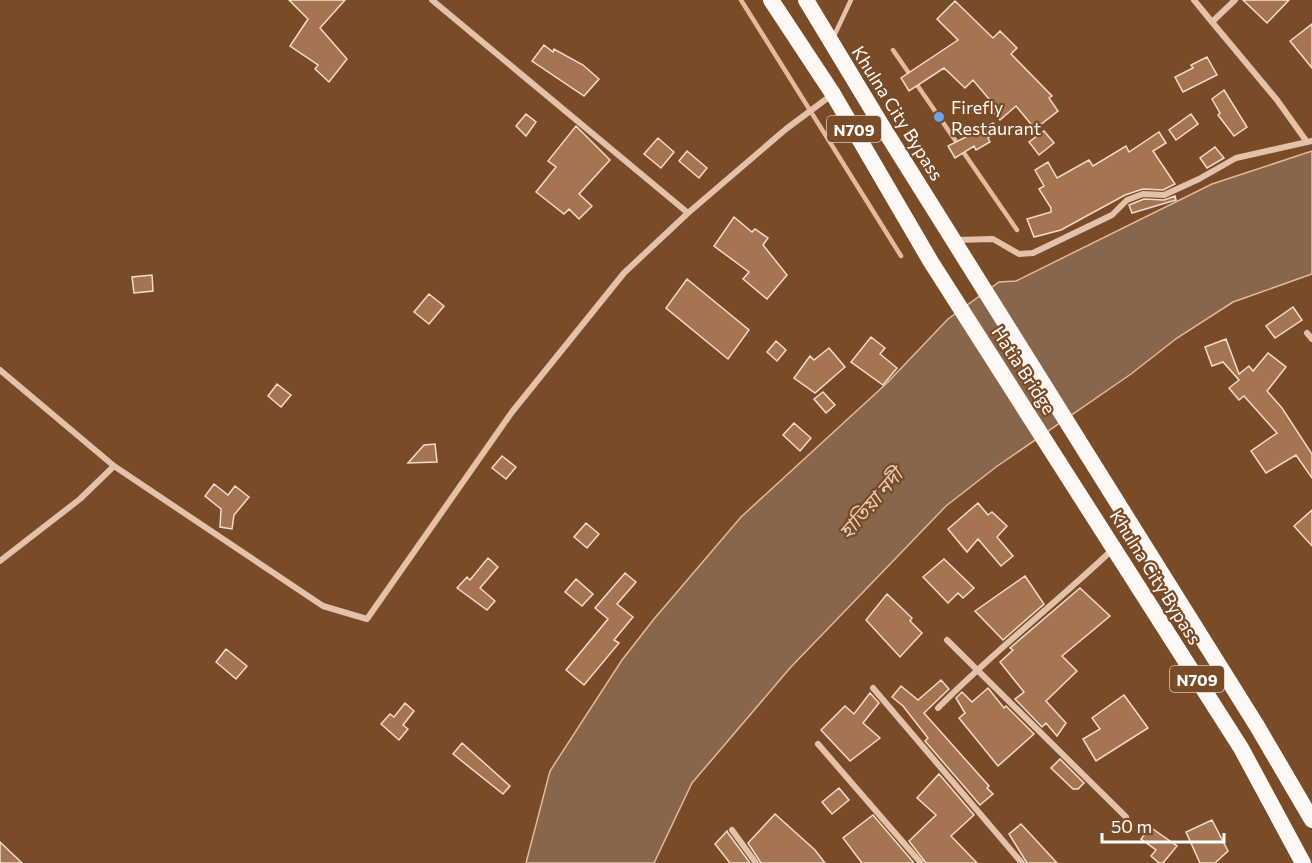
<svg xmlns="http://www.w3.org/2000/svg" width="1312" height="863" viewBox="0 0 1312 863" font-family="Commissioner,'Noto Sans Bengali',sans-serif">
<rect width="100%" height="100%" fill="#794b26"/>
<!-- water -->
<path fill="#88664b" stroke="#e4ba9d" stroke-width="1.5" d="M 1312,151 L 1312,274 L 1233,302 L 1177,338 L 1131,374 L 996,467 L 946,506 L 790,668 L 692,783 L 654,863 L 526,863 L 550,771 L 622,660 L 654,619 L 741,517 L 887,383 L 948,319 L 999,282 L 1016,281 L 1212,184 Z"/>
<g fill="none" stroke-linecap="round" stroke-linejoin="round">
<!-- stream -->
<path stroke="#e4ba9d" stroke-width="4.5" d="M 741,0 L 901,256
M 893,50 L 1017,230"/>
</g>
<!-- building -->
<path fill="#a57552" stroke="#f3dccb" stroke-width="1.5" d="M 289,0 L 345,0 L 320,28 L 347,59 L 329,82 L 315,69 L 318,65 L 290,46 L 308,19 Z
M 1243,0 L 1289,0 L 1267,23 Z
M 955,1 L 993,38 L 1000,31 L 1017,48 L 1011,54 L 1052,96 L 1049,98 L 1058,111 L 1035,129 L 1016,106 L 1000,120 L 990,108 L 994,105 L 973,80 L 965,88 L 944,68 L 909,91 L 901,78 L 958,40 L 937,19 Z
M 1312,24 L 1312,68 L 1290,41 Z
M 544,45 L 553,52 L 554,49 L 583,65 L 599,79 L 584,96 L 532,61 Z
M 1207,57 L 1217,75 L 1183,92 L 1175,77 L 1193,68 L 1191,65 Z
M 1224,90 L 1247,127 L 1234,136 L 1218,115 L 1220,113 L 1212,99 Z
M 526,114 L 536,122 L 526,136 L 516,126 Z
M 1191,114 L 1198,124 L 1176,140 L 1169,130 Z
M 993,123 L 998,131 L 988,138 L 990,142 L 976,150 L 974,146 L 955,158 L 948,146 Z
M 576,126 L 610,160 L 579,194 L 592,206 L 579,219 L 569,209 L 564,214 L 536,192 L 556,167 L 548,161 Z
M 1044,131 L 1054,143 L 1039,155 L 1029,142 Z
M 1159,132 L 1166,143 L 1153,151 L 1175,184 L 1163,190 L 1143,189 L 1125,195 L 1061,230 L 1034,237 L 1027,219 L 1051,212 L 1051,208 L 1039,189 L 1044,186 L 1035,170 L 1048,162 L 1057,178 L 1089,160 L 1093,166 L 1126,146 L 1129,152 Z
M 658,138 L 674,152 L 661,168 L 644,154 Z
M 1215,147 L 1224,158 L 1207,168 L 1200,158 Z
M 687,151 L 707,168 L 699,178 L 679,161 Z
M 1175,196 L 1176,200 L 1132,213 L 1129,205 L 1144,199 L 1164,200 Z
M 734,217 L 752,232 L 755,229 L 768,238 L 763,245 L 787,275 L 767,299 L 743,279 L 749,272 L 714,246 Z
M 152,275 L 153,291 L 134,293 L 132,277 Z
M 687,279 L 749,330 L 728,359 L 666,308 Z
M 429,294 L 444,306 L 429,324 L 414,312 Z
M 1293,307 L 1302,320 L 1275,338 L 1266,326 Z
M 871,337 L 885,348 L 880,354 L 897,368 L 883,385 L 851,362 Z
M 1226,339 L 1239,374 L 1249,366 L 1253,371 L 1268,353 L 1286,367 L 1267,391 L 1282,408 L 1312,454 L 1312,478 L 1296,455 L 1266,473 L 1251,451 L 1277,433 L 1244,396 L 1239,400 L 1229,388 L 1239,380 L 1223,362 L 1212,366 L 1205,347 Z
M 776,341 L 786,350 L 777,361 L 767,352 Z
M 829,348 L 845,367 L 815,393 L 794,378 L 810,356 L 814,360 Z
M 277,384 L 291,395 L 281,407 L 268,396 Z
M 823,392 L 835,405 L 826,413 L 814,399 Z
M 794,423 L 811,438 L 800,451 L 783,435 Z
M 435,444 L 437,462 L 408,463 L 424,445 Z
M 502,456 L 516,467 L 506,479 L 492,468 Z
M 214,484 L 228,495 L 235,486 L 249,497 L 234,515 L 232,529 L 220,527 L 221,509 L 205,496 Z
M 978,503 L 988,515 L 992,512 L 1007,526 L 997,537 L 1013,556 L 1001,566 L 978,539 L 967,552 L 948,529 Z
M 1312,510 L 1312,546 L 1294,526 Z
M 586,523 L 599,534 L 587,548 L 574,537 Z
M 488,558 L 498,567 L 480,588 L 495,601 L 487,610 L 457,588 L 467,577 L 470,580 Z
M 944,559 L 974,588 L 963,598 L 958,593 L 948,603 L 923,577 Z
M 625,573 L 636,582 L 617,604 L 633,617 L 614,640 L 619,643 L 584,685 L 566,670 L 608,619 L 595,608 Z
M 1025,576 L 1044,604 L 1003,640 L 975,611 Z
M 576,579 L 593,594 L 582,606 L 565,592 Z
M 1080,588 L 1110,616 L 1062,656 L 1077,671 L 1046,701 L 1066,723 L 1057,736 L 1046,723 L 1042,727 L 1015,699 L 1024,692 L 1000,662 L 1013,650 L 1010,648 Z
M 887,594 L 912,618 L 910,621 L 922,633 L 900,657 L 866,620 Z
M 226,649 L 247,666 L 236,679 L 216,662 Z
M 941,680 L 949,689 L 924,713 L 989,786 L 987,788 L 993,794 L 980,805 L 925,741 L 928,738 L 903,706 L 892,697 L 901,686 L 918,700 Z
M 988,688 L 1004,708 L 1006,706 L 1034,734 L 998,766 L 959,718 L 965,713 L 956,698 L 962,692 L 972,702 Z
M 870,693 L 879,703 L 863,723 L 880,738 L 850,761 L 821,730 L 845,706 L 854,714 Z
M 1124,695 L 1148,728 L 1096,761 L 1083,739 L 1100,729 L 1092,718 Z
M 405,703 L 414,711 L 403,725 L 408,729 L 399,740 L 381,724 L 390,714 L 394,717 Z
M 462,743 L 510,786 L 503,794 L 453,754 Z
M 1060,759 L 1084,783 L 1078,789 L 1073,789 L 1051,768 Z
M 939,774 L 974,815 L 951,836 L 977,863 L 926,863 L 909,841 L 936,815 L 917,798 Z
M 839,788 L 849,800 L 832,814 L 822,802 Z
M 775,814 L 815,850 L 825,863 L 761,863 L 748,843 Z
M 873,815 L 914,863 L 862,863 L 843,838 Z
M 1212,820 L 1228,851 L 1215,863 L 1200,863 L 1186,832 Z
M 1021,824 L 1057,863 L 1027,863 L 1009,834 Z
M 1150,827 L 1177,846 L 1163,863 L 1159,863 L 1151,856 L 1156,850 L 1141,839 Z
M 727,831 L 728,833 L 750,863 L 730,863 L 715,844 Z
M 0,842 L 22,863 L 0,863 Z"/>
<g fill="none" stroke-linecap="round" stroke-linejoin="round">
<!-- service -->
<path stroke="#e3c2a9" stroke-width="4.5" d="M 834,36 L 851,0"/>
<!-- minor -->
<path stroke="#e3c2a9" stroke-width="6" d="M 432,0 L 688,213
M 1194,0 L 1212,22 L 1235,0
M 1212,22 L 1277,100 L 1307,142
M 955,240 L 993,239 L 1019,254 L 1033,253 L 1112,215 L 1127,200 L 1143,194 L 1164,195 L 1199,179 L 1236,158 L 1312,141
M 1307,333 L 1312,339
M 0,370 L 114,466 L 323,606 L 367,619 L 512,412 L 624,273 L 688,213 L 786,129 L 833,94
M 0,561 L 80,499 L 114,466
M 947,640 L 1126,817
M 873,688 L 1022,863
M 938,708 C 993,652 1055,604 1112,550
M 818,744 L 921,863
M 732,830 L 756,863"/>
<!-- trunk -->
<path stroke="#fef8f4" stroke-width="16" d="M 771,0 L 833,94 L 931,262 L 1241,748 L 1303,863
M 806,0 L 882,126 L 1257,726 L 1312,820"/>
</g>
<!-- markers -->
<circle fill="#6ea2ec" stroke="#794b26" stroke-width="2" cx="939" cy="117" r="6"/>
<g text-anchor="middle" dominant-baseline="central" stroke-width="4.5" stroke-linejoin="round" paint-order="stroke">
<!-- shield labels -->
<g fill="#794b26" stroke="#d7c9be" stroke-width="1.5">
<rect x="827" y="116" width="54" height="26" rx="4.5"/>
<rect x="1170" y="666" width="54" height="26" rx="4.5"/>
</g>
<g font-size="16" font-weight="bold" fill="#fff">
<text x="854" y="129">N709</text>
<text x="1197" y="679">N709</text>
</g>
<!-- poi labels -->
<g font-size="18" fill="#fff" stroke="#794b26" text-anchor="start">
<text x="951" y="107">Firefly<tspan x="951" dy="21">Restaurant</tspan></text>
</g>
<!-- street labels -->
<g font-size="18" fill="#fff" stroke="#794b26">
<text transform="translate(898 113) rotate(58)">Khulna City Bypass</text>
<text transform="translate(1024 370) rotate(57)">Hatia Bridge</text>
<text transform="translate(1156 577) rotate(58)">Khulna City Bypass</text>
</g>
<!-- water labels -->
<g font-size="20" font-style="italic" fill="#ebcbb4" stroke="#794b26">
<text transform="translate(870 503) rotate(-49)">হাতিয়া নদী</text>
</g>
</g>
<!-- scale -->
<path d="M1102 833v9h122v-9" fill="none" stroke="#ffffff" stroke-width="3"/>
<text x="1111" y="833" font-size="18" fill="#ffffff" stroke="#794b26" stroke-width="4.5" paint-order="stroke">50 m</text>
</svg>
